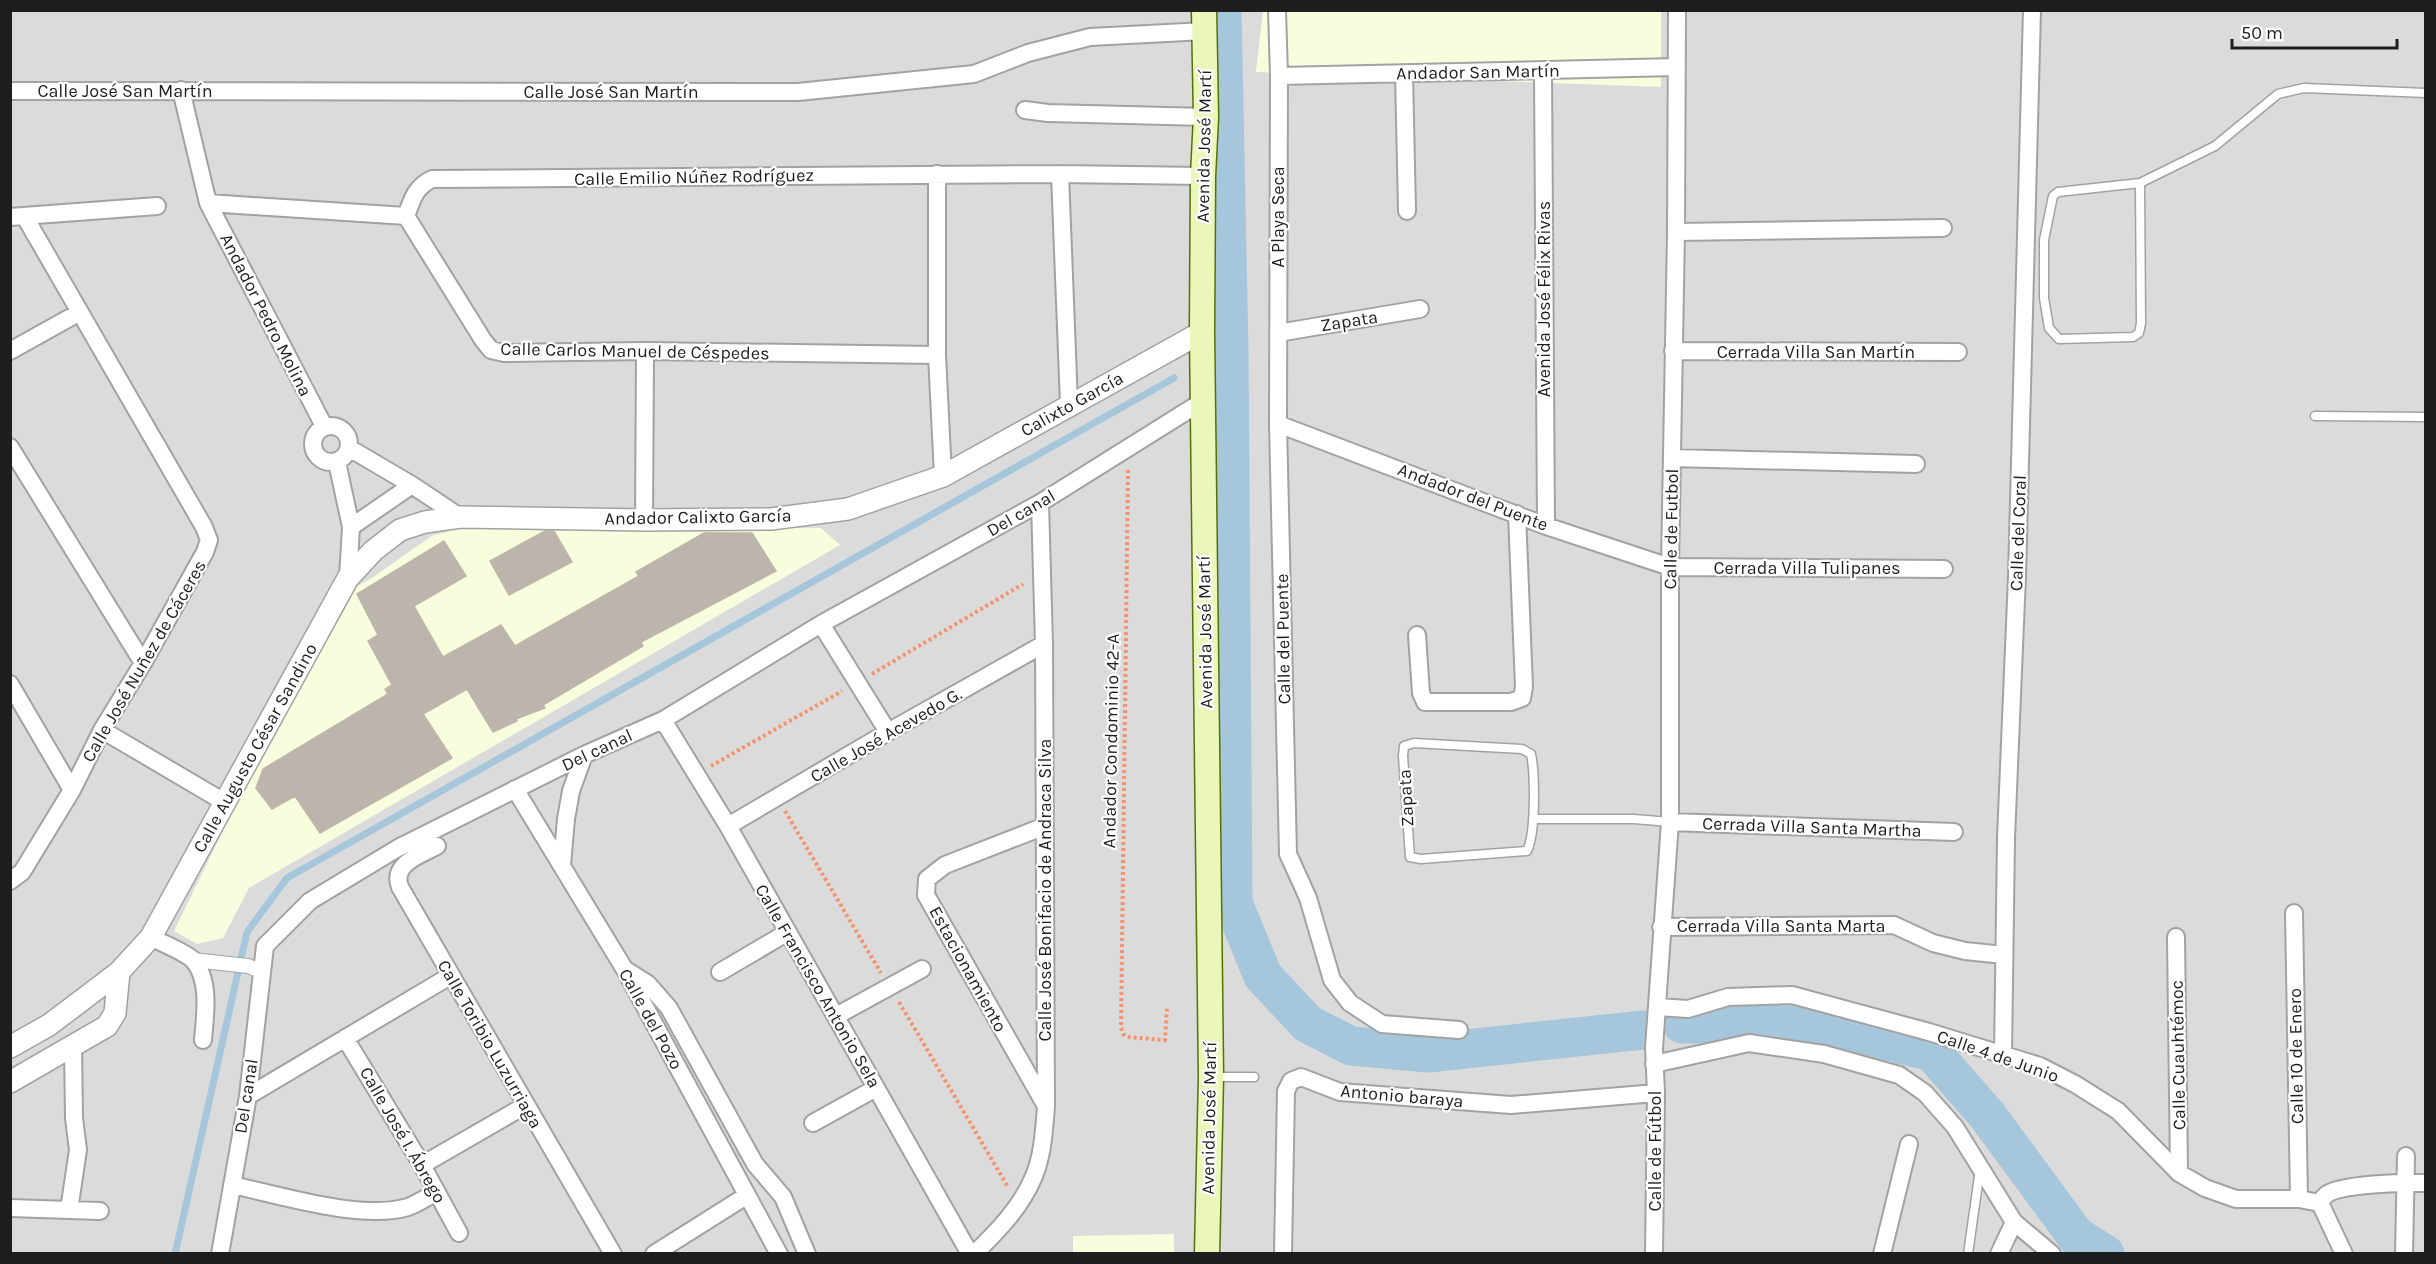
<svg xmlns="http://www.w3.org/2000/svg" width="2436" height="1264" viewBox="0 0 2436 1264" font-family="Karla,sans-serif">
<rect width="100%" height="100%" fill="#eeede4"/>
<!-- residential -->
<path fill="#dcdbdb" d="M 11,11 L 2425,11 L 2425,1253 L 11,1253 Z"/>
<!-- education -->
<path fill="#f8fedd" d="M 1263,11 L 1661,11 L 1661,87 L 1256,72 Z
M 469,527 L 821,528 L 840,545 L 249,888 L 223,938 L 197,944 L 174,931 L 337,597 L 372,578 L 433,535 Z
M 1174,1234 L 1174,1253 L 1073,1253 L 1073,1236 Z"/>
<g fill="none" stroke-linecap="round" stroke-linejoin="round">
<!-- stream -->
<path stroke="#a5c6db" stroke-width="7" d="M 1224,353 L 1229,350
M 175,1254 L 247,932 L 287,878 L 1174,378"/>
<!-- river -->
<path stroke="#a5c6db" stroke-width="39" d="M 1222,10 L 1229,350 L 1233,903 L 1263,976 L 1308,1024 L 1351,1046 L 1428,1053 L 1643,1030
M 1682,1024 L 1824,1025 L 1932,1052 L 1987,1115 L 2076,1236 L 2105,1254"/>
</g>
<!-- building -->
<path fill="#bbb5ad" stroke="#bfb6a7" stroke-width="1.5" d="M 545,531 L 554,531 L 572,562 L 509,595 L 490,561 Z
M 704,533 L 752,533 L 776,571 L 641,642 L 643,646 L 543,705 L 545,708 L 516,719 L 517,721 L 493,732 L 467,689 L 423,714 L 452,758 L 320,833 L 295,796 L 272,809 L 256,788 L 263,769 L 388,694 L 385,689 L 392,685 L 368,641 L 378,635 L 357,594 L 444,541 L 466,576 L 414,606 L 443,657 L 501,625 L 515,646 L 639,576 L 636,572 Z"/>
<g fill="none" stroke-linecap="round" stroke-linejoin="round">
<!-- service casing -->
<g stroke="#a2a2a2" stroke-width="11">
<path id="service" d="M 2140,183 L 2141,323 L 2139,333 L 2133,337 L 2059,339 L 2049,328 L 2044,298 L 2044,240 L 2053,196 L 2058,192 L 2140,183 L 2215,146 L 2278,94 L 2304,88 L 2426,93
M 2315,416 L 2426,417
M 1414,743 L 1522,749 L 1531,754 C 1535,774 1536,833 1527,851 L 1421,859 L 1410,857 L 1403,756 L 1404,746 Z
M 1533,819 L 1634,819 L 1670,822
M 1214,1077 L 1254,1077
M 1968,1254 L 1980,1169"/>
</g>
<!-- pedestrian casing -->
<g stroke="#a2a2a2" stroke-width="16">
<path id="pedestrian" d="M 193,960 L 248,966 L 263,972"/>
</g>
<!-- minor casing -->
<g stroke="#a2a2a2" stroke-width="20">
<path id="minor" d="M 1277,10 L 1279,76 L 1278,424 L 1288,854 L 1308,898 L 1332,980 L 1350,1003 L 1382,1024 L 1459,1030
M 1543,72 L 1546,526
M 1404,74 L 1407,211
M 1279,76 L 1676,67
M 181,90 L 208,203 L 324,426
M 10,91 L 798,92 L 974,74 L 1028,53 L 1090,37 L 1205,31
M 1025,110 L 1048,113 L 1206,117
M 937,174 L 937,355 L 943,476
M 1060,174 L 1069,404
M 208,203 L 406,216
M 406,216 C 412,200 415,187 432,179 L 1060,174 L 1203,176
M 406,216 L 483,340 L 491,350 L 504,353 L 645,351 L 937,355
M 10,217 L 157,206
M 1676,232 L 1943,228
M 1278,333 L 1420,309
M 10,351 L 80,312
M 1673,351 L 1958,352
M 1278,424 L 1546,526 L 1670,567 L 1944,569
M313 444a18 18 0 1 1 36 0a18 18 0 1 1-36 0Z
M 10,447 L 143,663
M 349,448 L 412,485 L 460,517
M 1672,458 L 1916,464
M 337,462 L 351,527 L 348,578
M 644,520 L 645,351
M 351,527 L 412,485
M 821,624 L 888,732
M 1417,635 L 1421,693 L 1425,702 L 1511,702 L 1522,698 L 1524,687 L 1517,514
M 10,684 L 72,790
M 663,720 L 728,826 L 970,1254
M 102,730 L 226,803
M 515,789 L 625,970 L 779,1254
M 1670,822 L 1954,832
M 728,826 L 888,732 L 1044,644
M 1045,826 L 945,865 L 927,879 L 926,895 L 1046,1106
M 437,846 C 420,855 391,864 400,887 L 613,1254
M 562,865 L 566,819 L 571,791 L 584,755
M 10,881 L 22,872 L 72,790 L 102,730 L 143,663 L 205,552 L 209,540 L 204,527 L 25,217
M 2294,913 L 2299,1199
M 1661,927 L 1894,925 L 1933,943 L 1965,951 L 2004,955
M 151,937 C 161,943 185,952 193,960 C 211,980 205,1016 203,1040
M 2176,937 L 2179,1173
M 626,970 L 648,984 L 669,1008 L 755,1164 L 783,1197 L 807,1254
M 720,972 L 788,932
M 1658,1007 L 1688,1009 L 1728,997 L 1792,995 L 1929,1032 L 2040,1066 L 2075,1084 L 2118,1111 L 2179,1173 L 2205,1188 L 2236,1199 L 2299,1199 L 2320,1203 L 2344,1254
M 836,1016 L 922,969
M 345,1038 L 422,1165 L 459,1233
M 2003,1056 L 2006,838 L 2017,576 L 2032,10
M 1654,1064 L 1749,1043 L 1824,1054 L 1899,1075 L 1925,1093 L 1955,1127 L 2014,1222 L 2052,1254
M 248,1096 L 450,976
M 813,1123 L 876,1088
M 422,1165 L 526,1105
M 232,1185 C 279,1195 362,1221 408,1207 C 417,1204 427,1197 437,1192
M 2320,1203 C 2322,1200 2323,1197 2326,1195 C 2338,1184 2407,1182 2426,1183
M 10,1208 L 100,1211
M 69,1210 L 78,1150 L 74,1118 L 73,1045
M 220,1254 L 248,1096 L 265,946 L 310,901 L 398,848 L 584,755 L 663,720 L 821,624 L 1040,503 L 1203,401
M 654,1254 L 746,1196
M 974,1254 C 997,1232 1022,1206 1034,1176 C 1043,1154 1044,1130 1046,1107 L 1044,644 L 1040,503
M 1283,1254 L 1286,1091 L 1291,1081 L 1301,1077 L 1340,1092 L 1511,1105 L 1656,1093
M 1654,1254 L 1656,1093 L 1654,1048 L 1670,822 L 1670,567 L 1676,232 L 1677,10
M 1882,1254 L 1909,1144
M 1999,1254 L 2014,1222
M 2404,1254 L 2406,1156"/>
</g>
<!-- tertiary casing -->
<g stroke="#a2a2a2" stroke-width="24">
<path id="tertiary" d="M 10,1047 L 49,1025 L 119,972 L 151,937 L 348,578 L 373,551 L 400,530 L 425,522 L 460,517 L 644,520 L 771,519 L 848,509 L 943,476 L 1202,332
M 10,1082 L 107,1026 L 115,1013 L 119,972"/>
</g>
<!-- secondary casing -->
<g stroke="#547108" stroke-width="27">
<path id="secondary" d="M 1204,10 L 1206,117 L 1203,176 L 1202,332 L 1211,1077 L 1207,1254"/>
</g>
<!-- path -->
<path stroke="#f5936e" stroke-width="4" stroke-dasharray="3 3" stroke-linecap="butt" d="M 1128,470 L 1121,1027 L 1123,1034 L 1127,1037 L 1165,1040 L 1167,1008
M 872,674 L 1023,584
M 711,766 L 842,691
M 785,811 L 881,973
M 899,1002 L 1008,1187"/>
<!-- service -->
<use href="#service" stroke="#fff" stroke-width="8"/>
<!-- pedestrian -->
<use href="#pedestrian" stroke="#fff" stroke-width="14"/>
<!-- minor -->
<use href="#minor" stroke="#fff" stroke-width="16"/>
<!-- tertiary -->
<use href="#tertiary" stroke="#fff" stroke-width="21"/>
<!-- secondary -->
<use href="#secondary" stroke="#eaf7b9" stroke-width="24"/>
</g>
<g text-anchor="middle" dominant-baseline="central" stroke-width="4.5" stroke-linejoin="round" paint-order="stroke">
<!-- street labels -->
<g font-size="18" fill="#1e1e1e" stroke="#fff">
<text transform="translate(1478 72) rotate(-1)">Andador San Martín</text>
<text x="125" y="91">Calle José San Martín</text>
<text x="611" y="92">Calle José San Martín</text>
<text transform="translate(1204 146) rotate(-89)">Avenida José Martí</text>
<text transform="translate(694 177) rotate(-1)">Calle Emilio Núñez Rodríguez</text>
<text transform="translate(1278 217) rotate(-90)">A Playa Seca</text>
<text transform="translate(1544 299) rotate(-90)">Avenida José Félix Rivas</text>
<text transform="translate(266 315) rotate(63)">Andador Pedro Molina</text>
<text transform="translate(1349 321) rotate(-9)">Zapata</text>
<text transform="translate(635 351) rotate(1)">Calle Carlos Manuel de Céspedes</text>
<text x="1816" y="352">Cerrada Villa San Martín</text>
<text transform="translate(1072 404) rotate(-29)">Calixto García</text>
<text transform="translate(1473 497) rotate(21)">Andador del Puente</text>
<text transform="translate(1021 513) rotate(-30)">Del canal</text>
<text transform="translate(698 517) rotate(-1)">Andador Calixto García</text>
<text transform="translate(1671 529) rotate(-89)">Calle de Futbol</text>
<text transform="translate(2018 533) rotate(-88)">Calle del Coral</text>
<text x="1807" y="568">Cerrada Villa Tulipanes</text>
<text transform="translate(1205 632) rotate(-91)">Avenida José Martí</text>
<text transform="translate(1283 639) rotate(-91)">Calle del Puente</text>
<text transform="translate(144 661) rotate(-60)">Calle José Nuñez de Cáceres</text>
<text transform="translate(886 735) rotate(-30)">Calle José Acevedo G.</text>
<text transform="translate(1111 741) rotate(-89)">Andador Condominio 42-A</text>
<text transform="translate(255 748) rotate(-61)">Calle Augusto César Sandino</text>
<text transform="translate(597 750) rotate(-25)">Del canal</text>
<text transform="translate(1406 798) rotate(-93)">Zapata</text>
<text transform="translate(1812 827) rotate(2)">Cerrada Villa Santa Martha</text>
<text transform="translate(1045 890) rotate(-90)">Calle José Bonifacio de Andraca Silva</text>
<text x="1781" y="926">Cerrada Villa Santa Marta</text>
<text transform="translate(968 969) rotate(61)">Estacionamiento</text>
<text transform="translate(818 986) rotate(60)">Calle Francisco Antonio Sela</text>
<text transform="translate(651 1019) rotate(61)">Calle del Pozo</text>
<text transform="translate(490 1044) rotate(60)">Calle Toribio Luzurriaga</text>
<text transform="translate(2178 1055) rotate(-91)">Calle Cuauhtémoc</text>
<text transform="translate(1998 1056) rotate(19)">Calle 4 de Junio</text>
<text transform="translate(2296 1056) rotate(-91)">Calle 10 de Enero</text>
<text transform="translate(246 1096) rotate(-81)">Del canal</text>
<text transform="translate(1402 1096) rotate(5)">Antonio baraya</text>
<text transform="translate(1209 1118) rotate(-89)">Avenida José Martí</text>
<text transform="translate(403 1135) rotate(60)">Calle José I. Ábrego</text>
<text transform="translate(1655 1151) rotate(-90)">Calle de Fútbol</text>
</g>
</g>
<!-- border -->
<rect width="2436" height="1264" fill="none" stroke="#1e1e1e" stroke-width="24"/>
<!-- scale -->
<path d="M2232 39v9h165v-9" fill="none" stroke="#1e1e1e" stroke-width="3"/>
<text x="2241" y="39" font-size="18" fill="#1e1e1e" stroke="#ffffff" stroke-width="4.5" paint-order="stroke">50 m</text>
</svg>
